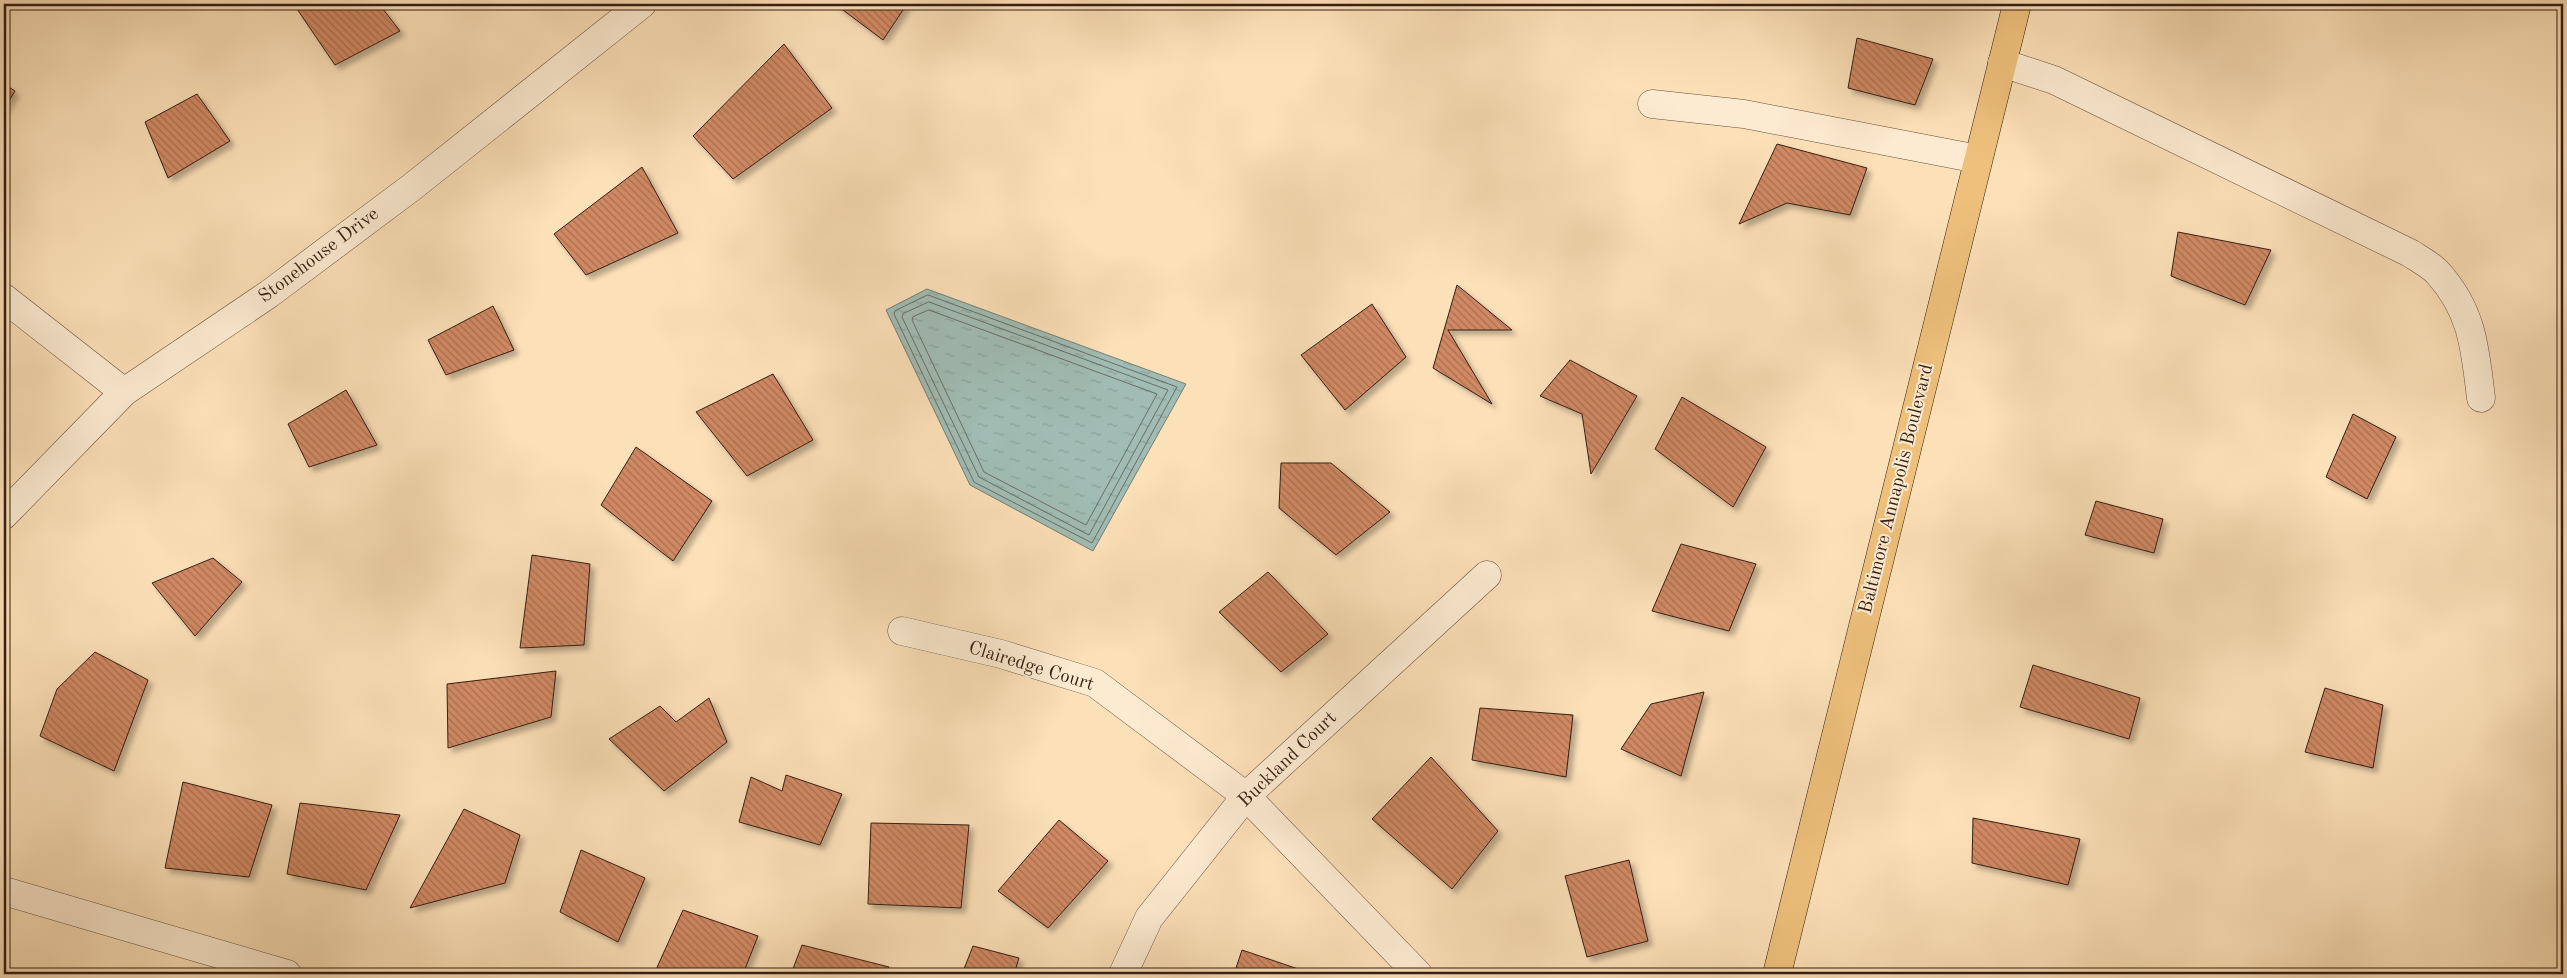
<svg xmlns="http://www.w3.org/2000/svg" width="2567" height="978" viewBox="0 0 2567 978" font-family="'Old Standard TT',serif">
<defs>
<pattern id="water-ripples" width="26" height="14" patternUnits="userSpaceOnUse" patternTransform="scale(1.25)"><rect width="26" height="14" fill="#a0bcb4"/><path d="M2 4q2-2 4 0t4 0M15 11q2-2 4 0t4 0" fill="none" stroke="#8aa19a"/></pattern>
<pattern id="building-back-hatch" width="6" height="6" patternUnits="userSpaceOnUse" patternTransform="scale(1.25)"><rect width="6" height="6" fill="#d08964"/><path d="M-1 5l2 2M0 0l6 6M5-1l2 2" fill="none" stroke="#aa6f51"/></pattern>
<filter id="shadow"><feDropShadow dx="4.5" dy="4.5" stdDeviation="2.5" flood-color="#0004"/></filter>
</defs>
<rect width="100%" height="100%" fill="#fce0b8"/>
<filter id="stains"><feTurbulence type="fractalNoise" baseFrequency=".004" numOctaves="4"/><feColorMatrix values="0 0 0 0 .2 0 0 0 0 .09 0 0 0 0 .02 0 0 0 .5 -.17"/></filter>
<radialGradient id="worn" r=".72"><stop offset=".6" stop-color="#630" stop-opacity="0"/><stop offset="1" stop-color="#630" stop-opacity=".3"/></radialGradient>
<!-- water -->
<path fill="url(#water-ripples)" stroke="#757d74" d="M 927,289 L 1186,384 L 1093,551 L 970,485 L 886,310 Z"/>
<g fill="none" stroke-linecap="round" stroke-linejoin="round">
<!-- shore -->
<path stroke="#6a6d64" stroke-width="1" d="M 928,295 L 1177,387 L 1092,543 L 974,482 L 894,314 L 895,311 Z
M 929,302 L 1168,390 L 1089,535 L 979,477 L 902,317 L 903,314 Z
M 929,310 L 1157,394 L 1086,525 L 984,472 L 912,320 L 913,317 Z"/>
</g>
<!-- building -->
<path fill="url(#building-back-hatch)" stroke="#341e13" filter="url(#shadow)" d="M 306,4 L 379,4 L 400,31 L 335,65 L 297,9 Z
M 835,4 L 907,4 L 883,40 Z
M 1857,38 L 1933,59 L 1915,105 L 1848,88 Z
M 784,44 L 832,108 L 733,179 L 693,136 Z
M 4,84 L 15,91 L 4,109 Z
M 197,94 L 230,141 L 168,178 L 145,122 Z
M 1777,144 L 1867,168 L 1850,215 L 1787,203 L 1739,224 Z
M 642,167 L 678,233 L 586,275 L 554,234 Z
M 2178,232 L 2271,250 L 2245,305 L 2171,276 Z
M 1457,285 L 1512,330 L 1448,330 L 1492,404 L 1433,368 Z
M 1372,304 L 1406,357 L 1345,410 L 1301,355 Z
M 493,306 L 514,350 L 446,375 L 428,340 Z
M 1570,360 L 1637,396 L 1591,474 L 1582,414 L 1540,396 Z
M 773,374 L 813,440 L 747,476 L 696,412 Z
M 346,390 L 377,445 L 309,467 L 288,424 Z
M 1682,397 L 1766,447 L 1733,507 L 1655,449 Z
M 2353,414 L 2396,437 L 2367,499 L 2326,477 Z
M 636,447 L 712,501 L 673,561 L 601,505 Z
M 1281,463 L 1331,463 L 1390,512 L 1336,555 L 1279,508 Z
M 2096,501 L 2163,519 L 2154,553 L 2085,535 Z
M 1681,544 L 1756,564 L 1729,631 L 1652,611 Z
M 532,555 L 590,564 L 584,645 L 520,648 Z
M 213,558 L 242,582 L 195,636 L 152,583 Z
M 1268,572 L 1328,634 L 1281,672 L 1219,612 Z
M 95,652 L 148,680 L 114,771 L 40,736 L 57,689 Z
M 2033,665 L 2140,698 L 2129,739 L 2020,707 Z
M 556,671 L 551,717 L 448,748 L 447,684 Z
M 2325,688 L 2383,705 L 2373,768 L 2305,752 Z
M 1704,692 L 1681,776 L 1621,749 L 1651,704 Z
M 709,698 L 727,742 L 664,791 L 609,739 L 660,706 L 676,722 Z
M 1480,708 L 1573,715 L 1566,777 L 1472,760 Z
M 1431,757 L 1498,831 L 1452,889 L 1372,819 Z
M 786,775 L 842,794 L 820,845 L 739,822 L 751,777 L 782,791 Z
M 183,782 L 272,805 L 249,877 L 165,868 Z
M 300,803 L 400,815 L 366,890 L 287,874 Z
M 464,809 L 520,835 L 505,883 L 410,908 Z
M 1973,818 L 2080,839 L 2068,885 L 1972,863 Z
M 1059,820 L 1108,861 L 1048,928 L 998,891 Z
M 871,823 L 969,825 L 961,908 L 868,904 Z
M 581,850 L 645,878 L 618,942 L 560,912 Z
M 1629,860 L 1648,941 L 1587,957 L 1565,876 Z
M 683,910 L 758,936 L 743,974 L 654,974 Z
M 802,945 L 889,967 L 885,974 L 791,974 Z
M 973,946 L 1019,958 L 1014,974 L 962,974 Z
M 1242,950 L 1313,974 L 1234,974 Z"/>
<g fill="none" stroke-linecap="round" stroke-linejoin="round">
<!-- minor casing -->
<g stroke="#664e3c" stroke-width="29">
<path id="minor" d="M 2002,63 L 2054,80 L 2410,253 C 2419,259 2431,265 2438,273 C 2473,312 2475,349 2481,398
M 1652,104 L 1744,114 L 1978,159
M 4,298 L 124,392
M 4,515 L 124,392 L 269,294 L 412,187 L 642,4
M 902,631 L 1001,654 L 1095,683 L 1246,796 L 1418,974
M 4,891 L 287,974
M 1123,974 L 1149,918 L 1246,796 L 1487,575"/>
</g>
<!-- major casing -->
<g stroke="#341e13" stroke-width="29">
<path id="major" d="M 1777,974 L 2017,4"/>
</g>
<!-- minor -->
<use href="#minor" stroke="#fdebd1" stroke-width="28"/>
<!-- major -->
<use href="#major" stroke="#eec07c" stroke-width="28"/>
</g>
<g text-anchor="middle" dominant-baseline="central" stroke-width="4" stroke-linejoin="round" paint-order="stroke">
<!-- street labels -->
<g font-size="19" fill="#341e13" stroke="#fdebd1">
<text transform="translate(319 256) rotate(-37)">Stonehouse Drive</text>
<text transform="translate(1897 489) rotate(-76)">Baltimore Annapolis Boulevard</text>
<text transform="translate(1031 667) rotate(17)">Clairedge Court</text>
<text transform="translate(1288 760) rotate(-44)">Buckland Court</text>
</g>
</g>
<!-- margin -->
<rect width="2567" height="978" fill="none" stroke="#fce0b8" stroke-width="20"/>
<rect x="5" y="5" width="2557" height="968" fill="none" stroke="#341e13" stroke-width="2.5"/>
<rect x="10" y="10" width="2547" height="958" fill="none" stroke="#341e13"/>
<rect width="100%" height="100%" filter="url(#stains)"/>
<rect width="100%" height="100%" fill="url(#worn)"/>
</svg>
